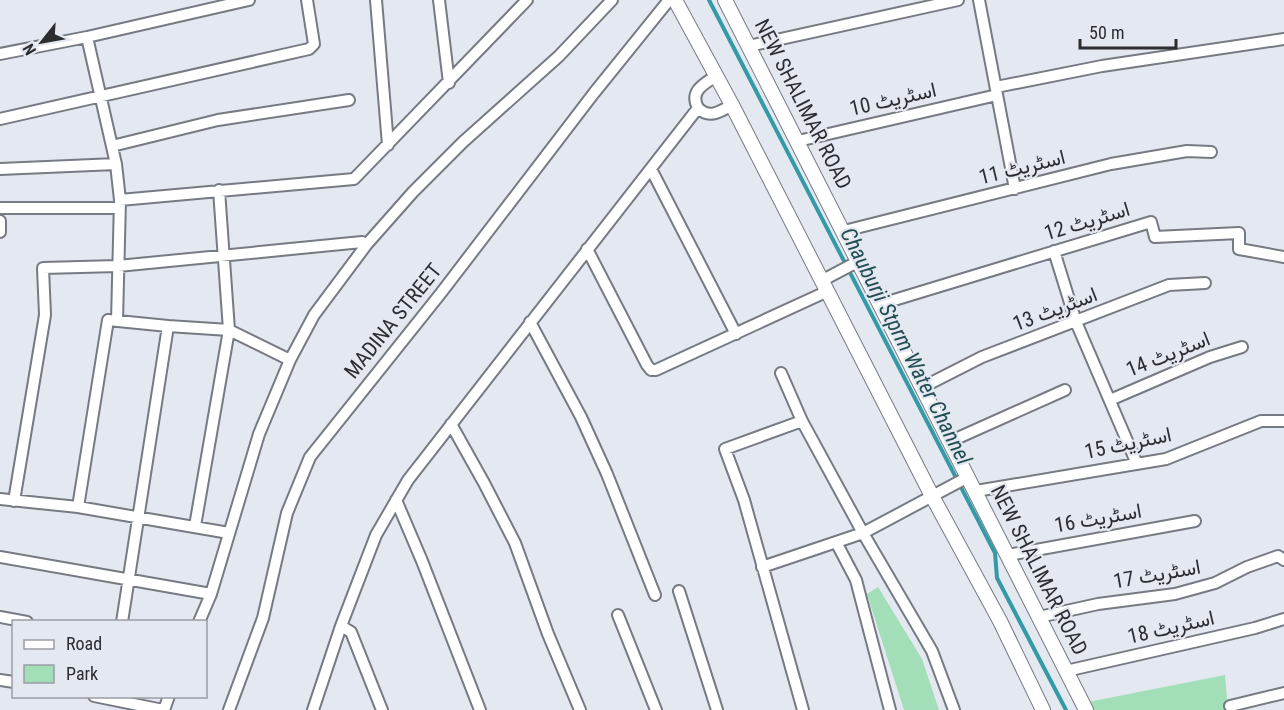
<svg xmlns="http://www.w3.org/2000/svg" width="1284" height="710" viewBox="0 0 1284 710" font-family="'Roboto Condensed',Vazirmatn,sans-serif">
<rect width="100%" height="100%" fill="#e4e8f1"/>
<!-- green -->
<path fill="#a2deb8" d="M 878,587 L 922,659 L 939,710 L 904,710 L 867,594 Z
M 1225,675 L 1228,710 L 1086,710 L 1083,703 Z"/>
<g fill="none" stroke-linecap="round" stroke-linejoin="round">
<!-- stream -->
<path stroke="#349aa7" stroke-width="4" d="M 709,0 L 995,553 L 997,578 L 1066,710"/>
<!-- street casing -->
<g stroke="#767a82" stroke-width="14">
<path id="street" d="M 376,0 L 388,145
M 439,0 L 449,83
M 979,0 L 1015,189
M 87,37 L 116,164 L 120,200 L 117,321
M 749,46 L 958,0
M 0,54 L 87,37 L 249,0
M 996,87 L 1102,66 L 1284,39
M 698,108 C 689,91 704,84 716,76
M 0,119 L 309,49 L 314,44 L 307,0
M 798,141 L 997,95
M 112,146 L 218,120 L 349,100
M 0,169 L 116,164
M 651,169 L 736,334
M 120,200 L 354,179 L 527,0
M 0,208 L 119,208
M 0,221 L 0,232
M 844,231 L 1111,164 L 1187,151 L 1211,152
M 587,249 L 647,365 L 651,370 L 656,370 L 828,291
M 1054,251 L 1076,322 L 1137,464
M 823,280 L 859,261
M 881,304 L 1151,222 L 1155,237 L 1239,233 L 1239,249 L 1284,257
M 530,322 L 581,417 L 607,474 L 655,595
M 781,373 L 802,421 L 863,533 L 932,651 L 954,710
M 923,387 L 982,357 L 1169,285 L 1205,283
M 1110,400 L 1210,357 L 1242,347
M 802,421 L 725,449 L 744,500 L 803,710
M 451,424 L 484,483 L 515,543 L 548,634 L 580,710
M 951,441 L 1065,390
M 976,491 L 1166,459 L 1261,421 L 1284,421
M 0,499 L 78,507 L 229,533
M 396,500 L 422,561 L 480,710
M 14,501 L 45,315 L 43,268 L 118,266 L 362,242 L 367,244
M 78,507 L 108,320 L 168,326 L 229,330 L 290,360
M 195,526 L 229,330 L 219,190
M 836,542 L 856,580 L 890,710
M 1008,555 L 1195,521
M 0,557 L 211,594
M 762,567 L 863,533 L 968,477
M 679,591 L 717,710
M 618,615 L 656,710
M 0,617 L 27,622
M 1039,617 L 1098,604 L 1175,594 L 1215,583 L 1247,567 L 1278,556 L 1284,560
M 122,622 L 168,326
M 199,622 L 211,594 L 259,434 L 290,360 L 314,315 L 367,244 L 413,192 L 463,142 L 559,56 L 612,0
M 341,626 L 351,632 L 382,710
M 1066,671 L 1255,628 L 1284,619
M 0,680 L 14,682
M 94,696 L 163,710
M 1230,706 L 1284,693
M 164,710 L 169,696
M 229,710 L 263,618 L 287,513 L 310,457 L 441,293 L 594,93 L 669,0
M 313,710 L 341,626 L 376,535 L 408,480 L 698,108 C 709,119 720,112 732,105"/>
</g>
<!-- secondary casing -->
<g stroke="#767a82" stroke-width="16">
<path id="secondary" d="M 675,0 L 732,105 L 932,496 L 1000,621 L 1043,710
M 725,0 L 1086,710"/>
</g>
<!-- street -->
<use href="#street" stroke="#fff" stroke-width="10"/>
<!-- secondary -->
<use href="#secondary" stroke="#fff" stroke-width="14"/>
</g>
<g text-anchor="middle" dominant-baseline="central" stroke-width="4.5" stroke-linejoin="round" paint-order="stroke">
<!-- street labels -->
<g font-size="21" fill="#2c2d31" stroke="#e4e8f1">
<text transform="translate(893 99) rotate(-13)">اسٹریٹ 10</text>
<text transform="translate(803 104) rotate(63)">NEW SHALIMAR ROAD</text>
<text transform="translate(1022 167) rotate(-14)">اسٹریٹ 11</text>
<text transform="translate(1087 221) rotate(-17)">اسٹریٹ 12</text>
<text transform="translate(1055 309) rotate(-21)">اسٹریٹ 13</text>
<text transform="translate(393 321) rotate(-51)">MADINA STREET</text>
<text transform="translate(1168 354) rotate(-22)">اسٹریٹ 14</text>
<text transform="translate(1128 443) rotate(-12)">اسٹریٹ 15</text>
<text transform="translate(1098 518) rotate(-10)">اسٹریٹ 16</text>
<text transform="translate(1039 570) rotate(63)">NEW SHALIMAR ROAD</text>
<text transform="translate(1157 574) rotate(-10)">اسٹریٹ 17</text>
<text transform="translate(1171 627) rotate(-13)">اسٹریٹ 18</text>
</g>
<!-- water labels -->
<g font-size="22" font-style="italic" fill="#214d53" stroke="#e4e8f1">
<text transform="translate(906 346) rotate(63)">Chauburji Stprm Water Channel</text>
</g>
</g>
<!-- legend -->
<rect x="12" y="620" width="195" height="78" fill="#e4e8f1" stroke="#9a9da4" stroke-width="1.5"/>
<rect x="24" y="640" width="30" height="9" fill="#ffffff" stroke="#9a9da4" stroke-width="1.5"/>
<text x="66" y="650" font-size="18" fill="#2c2d31">Road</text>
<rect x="24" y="665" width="30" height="18" fill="#a2deb8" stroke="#9a9da4" stroke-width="1.5"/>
<text x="66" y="680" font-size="18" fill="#2c2d31">Park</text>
<!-- north arrow -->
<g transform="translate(42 42) rotate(239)" stroke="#e4e8f1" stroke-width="4.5" paint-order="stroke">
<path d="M0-4.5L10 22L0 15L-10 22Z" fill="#2c2d31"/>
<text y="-9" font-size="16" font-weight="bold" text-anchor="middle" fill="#2c2d31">N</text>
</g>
<!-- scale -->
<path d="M1080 39v9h96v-9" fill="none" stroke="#2c2d31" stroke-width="3"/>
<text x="1089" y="39" font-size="18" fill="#2c2d31" stroke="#e4e8f1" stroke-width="4.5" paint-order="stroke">50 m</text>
</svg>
